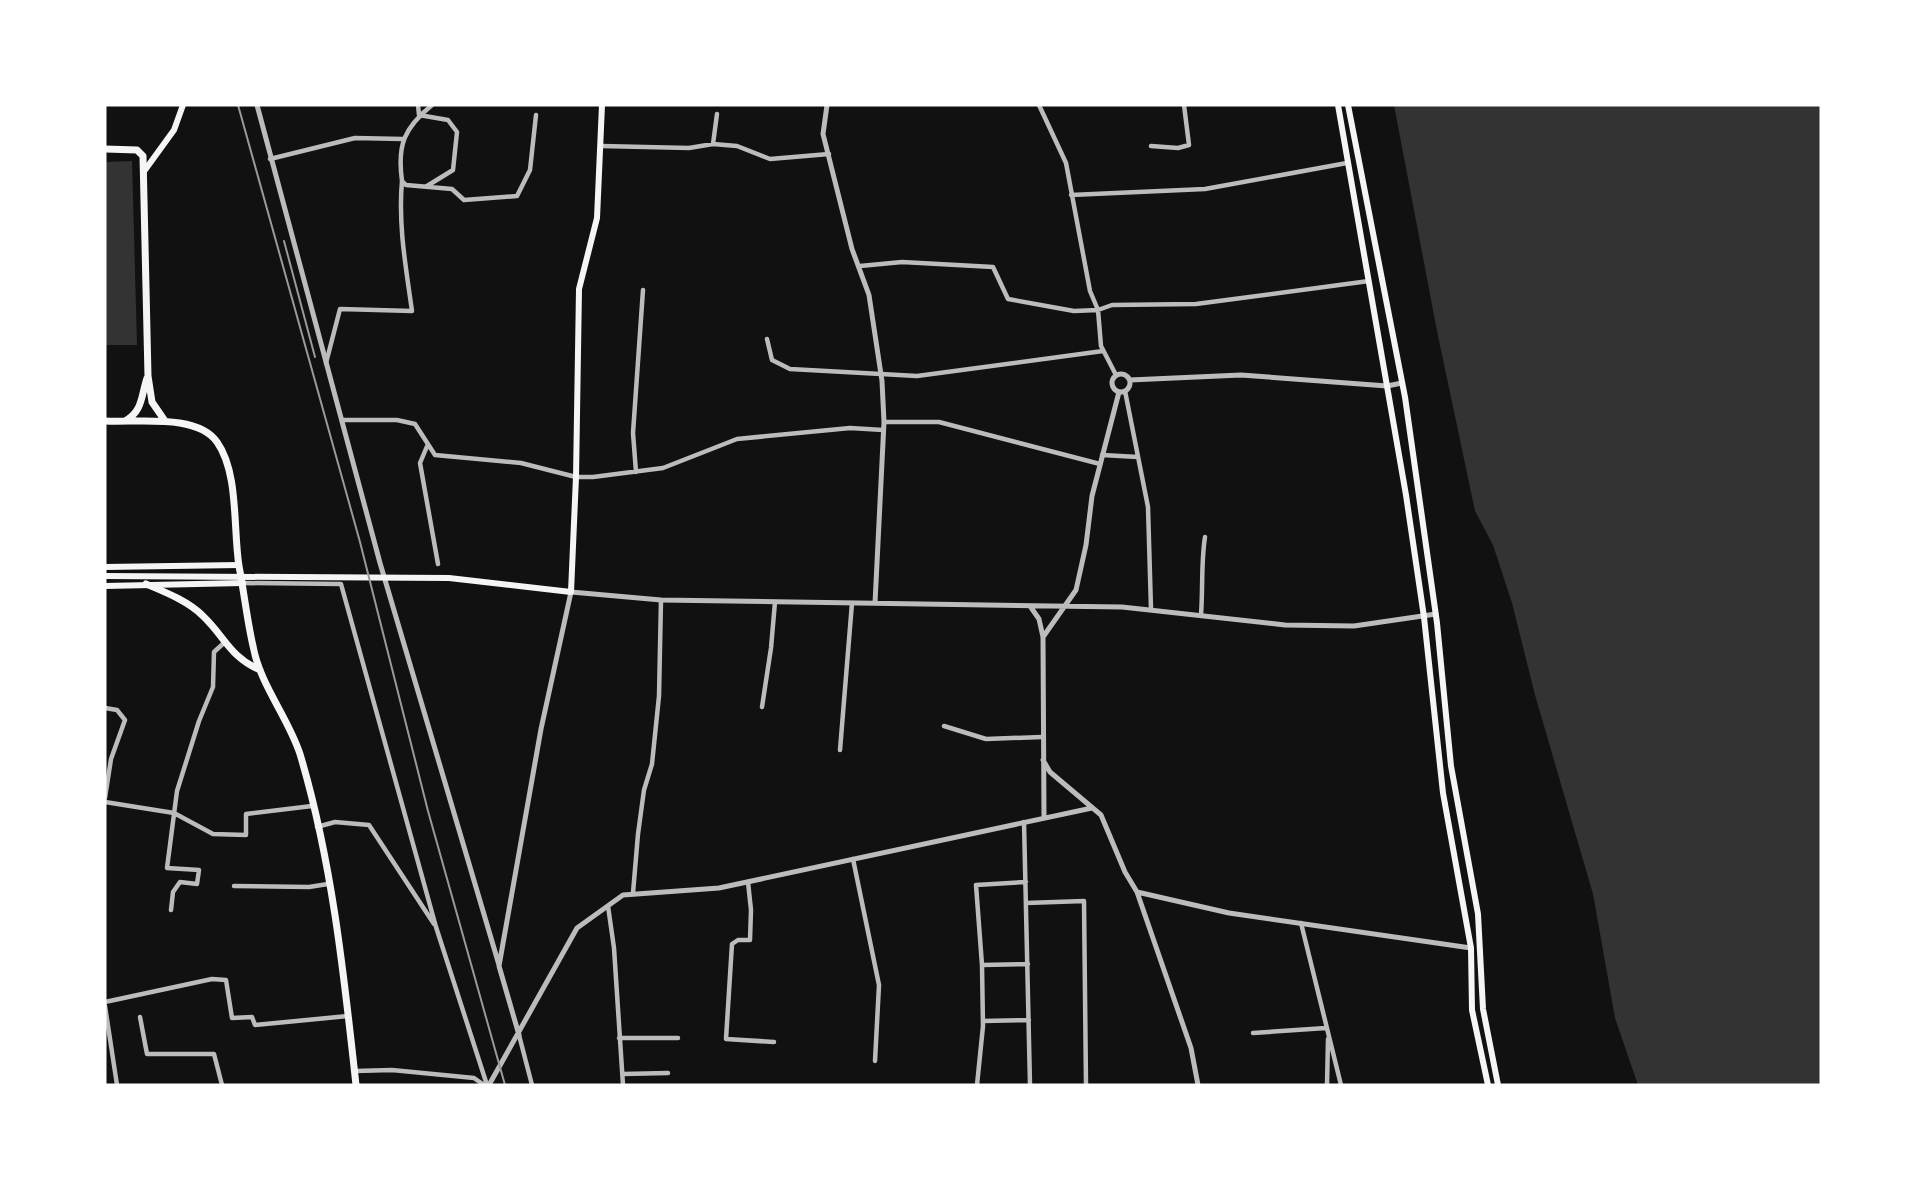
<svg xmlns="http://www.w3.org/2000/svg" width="1926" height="1190" viewBox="0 0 1926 1190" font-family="Georgia,serif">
<rect width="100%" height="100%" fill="#111"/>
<!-- water -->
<path fill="#333" d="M 1394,105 L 1821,105 L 1821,1085 L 1638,1085 L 1615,1018 L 1593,894 L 1535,695 L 1512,603 L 1493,545 L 1475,511 L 1437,331 Z
M 132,161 L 137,345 L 105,345 L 105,162 Z"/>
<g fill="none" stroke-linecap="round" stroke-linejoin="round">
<!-- minor -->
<path stroke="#bcbcbc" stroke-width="4.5" d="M 418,105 L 419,115 L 448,120 L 457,132 L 453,170 L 427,186
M 432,105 C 404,128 397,145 402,181 L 406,185 L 452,189 L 464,200 L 517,196 L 530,170 L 536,115
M 1039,105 L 1066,163 L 1090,291 L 1098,310 L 1101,346 L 1116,375
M 713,144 L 717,114
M 601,146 L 689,148 L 713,144 L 737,146 L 770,159 L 829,154
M 1151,146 L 1178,148 L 1189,145 L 1184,105
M 270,159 L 355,138 L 403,139
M 1071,195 L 1205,189 L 1347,163
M 860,266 L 902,262 L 993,267 L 1008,299 L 1074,311 L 1098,310 L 1112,305 L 1196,304 L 1369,281
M 767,339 L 772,360 L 790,369 L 917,376 L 1103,351
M 326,363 L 340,309 L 412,311 C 406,268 398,225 402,181
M 1125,391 L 1148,507 L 1151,609
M 342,420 L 397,420 L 415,424 L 435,455 L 521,463 L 576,477 L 593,477 L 663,468 L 737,439 L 850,428 L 883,430
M 884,422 L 939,422 L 1100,464
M 428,444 L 420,463 L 438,564
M 1102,455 L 1138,457
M 636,472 L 633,433 L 643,290
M 243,583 L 341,584 L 436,927 L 487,1085
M 1201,615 C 1203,588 1201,562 1205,537
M 762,707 L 771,648 L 775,602
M 105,708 L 117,710 L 125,720 L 111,759 L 105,798
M 944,726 L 986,739 L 1042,737
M 840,750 L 852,603
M 105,802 L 174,813 L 213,834 L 246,835 L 246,814 L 312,806
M 1024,822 L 1030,1085
M 317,827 L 335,822 L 369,825 L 434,924
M 853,859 L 879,985 L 875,1061
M 748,882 L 751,910 L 750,940 L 738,940 L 732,944 L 726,1039 L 774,1042
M 234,886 L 309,887 L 328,884
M 633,893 L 638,834 L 644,790 L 652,764 L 659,696 L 661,600
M 1026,903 L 1084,901 L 1086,1085
M 608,906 L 614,948 L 623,1085
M 171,910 L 173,892 L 180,882 L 197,884 L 199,870 L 167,868 L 177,791 L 199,721 L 213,687 L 214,652 L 225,642
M 1301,923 L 1341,1085
M 982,965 L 976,885 L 1026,882
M 105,1002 L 212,979 L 226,980 L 232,1018 L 252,1017 L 255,1025 L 348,1016
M 105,1006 L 117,1085
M 140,1017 L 147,1054 L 214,1054 L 222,1085
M 983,1021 L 1029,1020
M 1253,1033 L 1326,1028
M 519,1035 L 532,1085
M 619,1038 L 678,1038
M 355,1071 L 392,1070 L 474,1078 L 484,1085
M 623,1074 L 668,1073
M 977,1085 L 983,1026 L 982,965 L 1028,964
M 1327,1085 L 1328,1039"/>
<!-- tertiary -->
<path stroke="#bcbcbc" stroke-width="5" d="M 257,105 L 380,563 L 499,965
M 827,105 L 823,134 L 852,249 L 869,295 L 882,381 L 884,422 L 875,603
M1112 383a9 9 0 1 1 18 0a9 9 0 1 1-18 0Z
M 1130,380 L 1241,375 L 1387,386 L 1402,383
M 1030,606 L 1039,619 L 1043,637
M 1043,760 L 1050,772 L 1101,815 L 1125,872 L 1137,892 L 1229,913 L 1471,948
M 1044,817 L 1043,637 L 1076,590 L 1086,545 L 1092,496 L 1119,392
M 1137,892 L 1191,1048 L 1198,1085
M 519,1035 L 499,966 L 541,729 L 571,592 L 661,600 L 1122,607 L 1285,625 L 1354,626 L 1436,614
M 489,1085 L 577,928 L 623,895 L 719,888 L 1092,808"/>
<!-- secondary -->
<path stroke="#f5f5f5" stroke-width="6" d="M 1338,105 L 1406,495 L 1424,617 L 1443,793 L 1471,948 L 1472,1010 L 1488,1085
M 1348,105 L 1405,397 L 1437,623 L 1451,766 L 1478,914 L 1483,1009 L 1498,1085
M 145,170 L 174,130 L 183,105
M 105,567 L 239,565
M 105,576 L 449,578 L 571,592 L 576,477 L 579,289 L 597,218 L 602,105
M 105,586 L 243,583"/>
<!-- primary -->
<path stroke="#f5f5f5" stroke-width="7" d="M 105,149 L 137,150 L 143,156 L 148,376 L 152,402 L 165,421
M 105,421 C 136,423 197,413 217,442 C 239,473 233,529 239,566 C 244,592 247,620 253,646 C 260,685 288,717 300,754 C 332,861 344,975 356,1085
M 125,421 C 143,411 141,396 147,378
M 146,584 C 165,592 188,601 203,616 C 225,637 230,657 260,670"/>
<!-- rail -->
<path stroke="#9a9a9a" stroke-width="2" d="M 238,105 L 360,542 L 428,811 L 505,1085
M 284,241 L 315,357"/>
</g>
<!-- border -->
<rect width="1926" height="1190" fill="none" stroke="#ffffff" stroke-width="213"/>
</svg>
